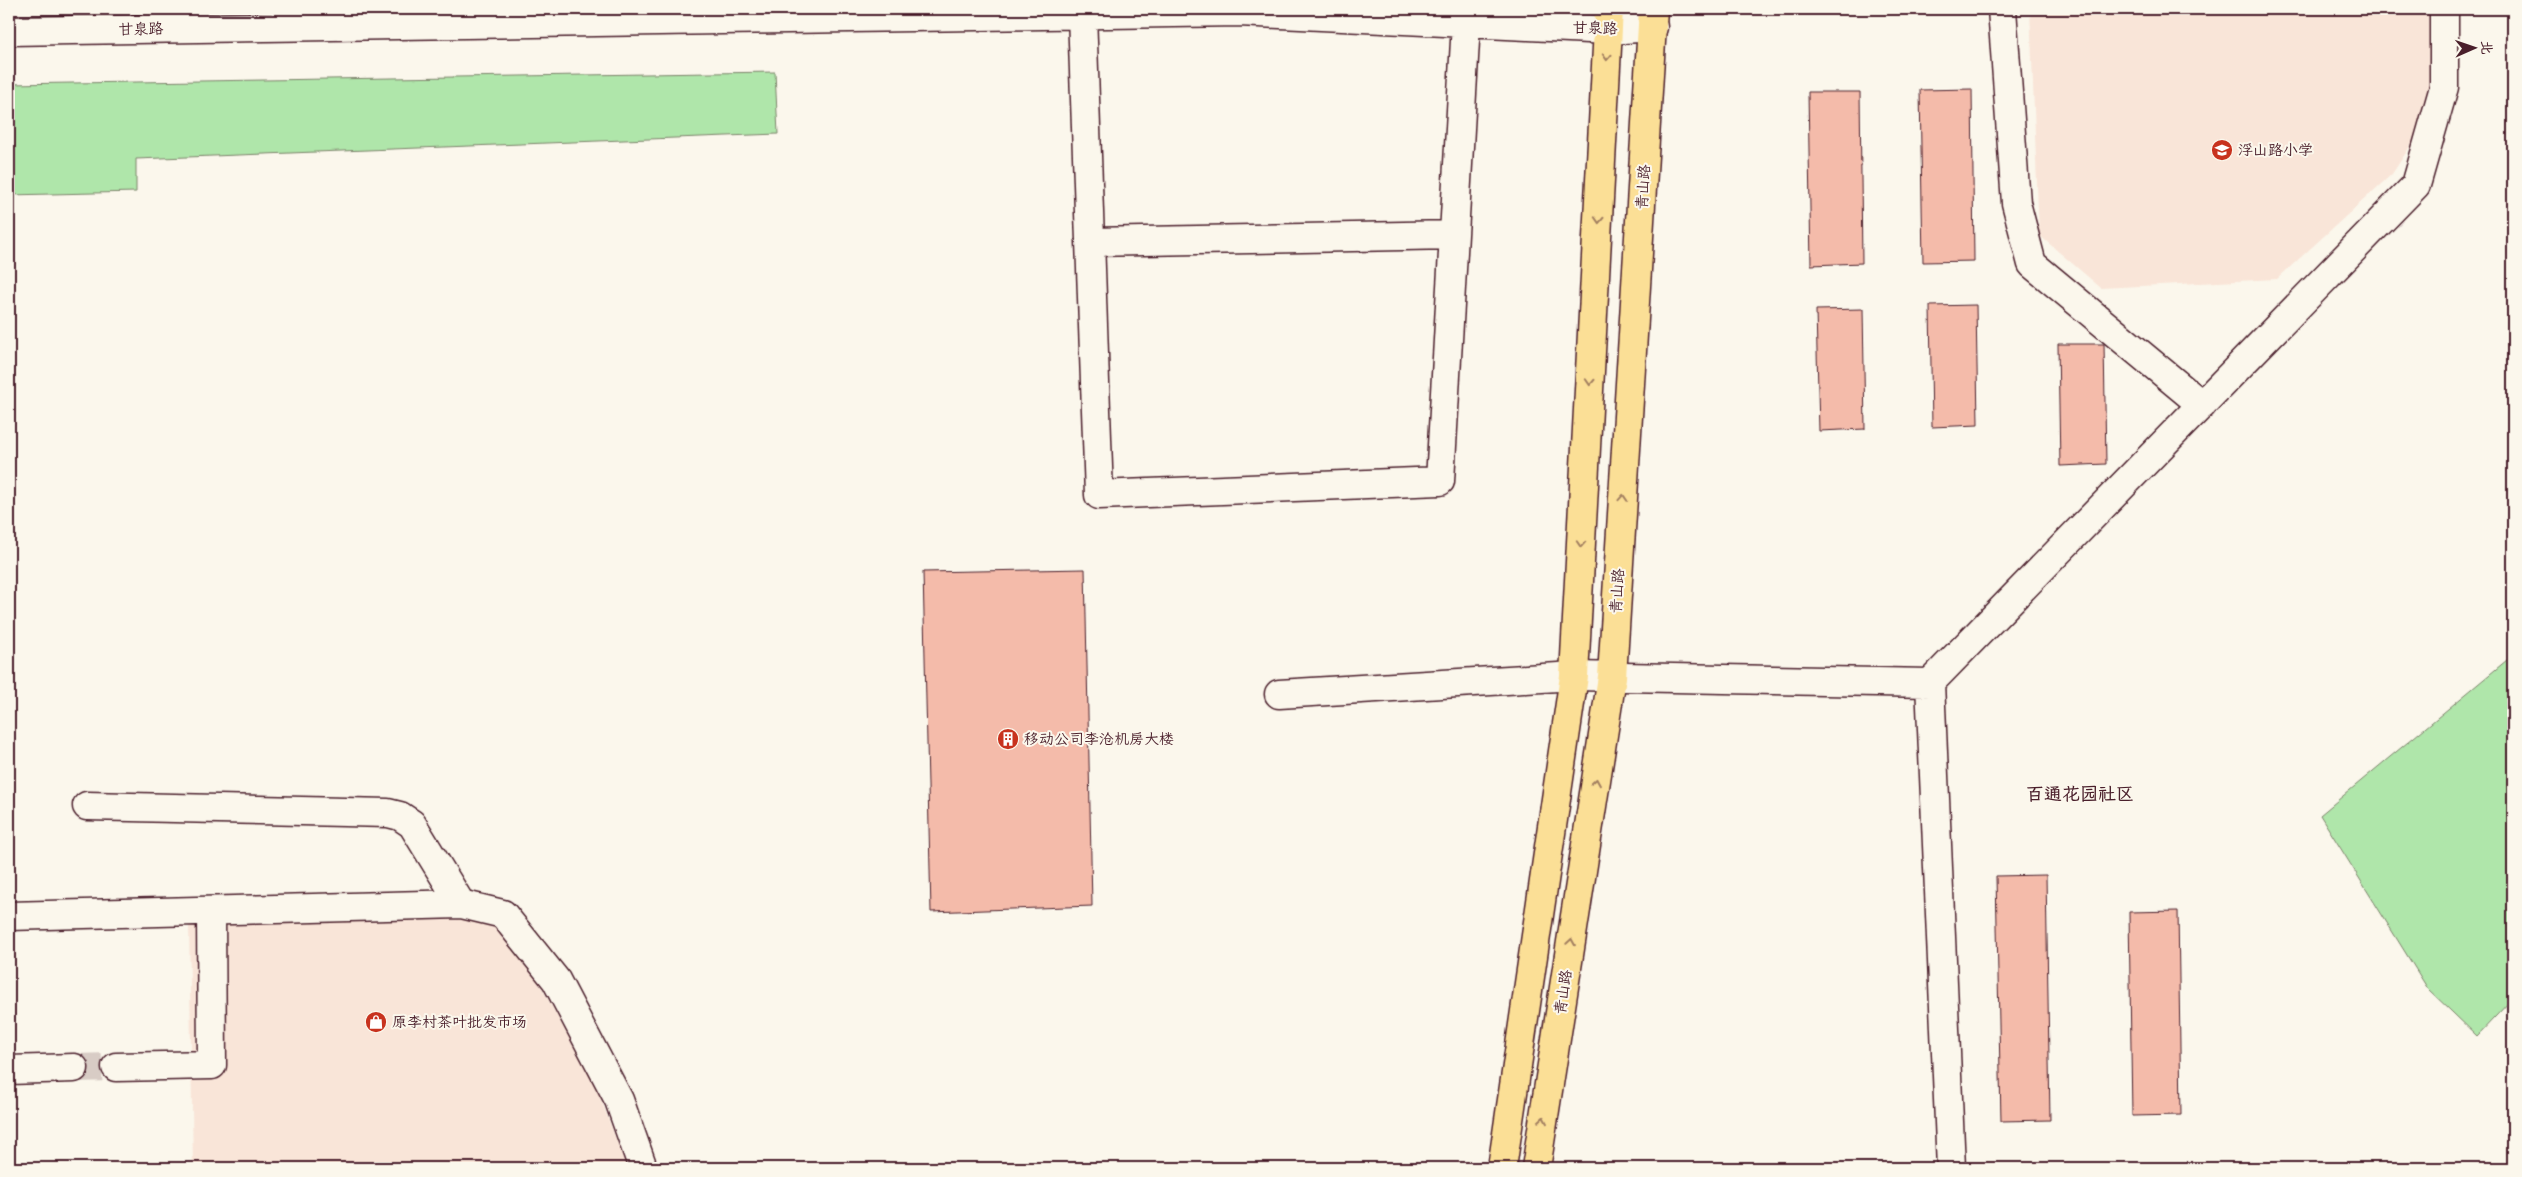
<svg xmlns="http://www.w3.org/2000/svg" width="2522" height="1177" viewBox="0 0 2522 1177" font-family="'Comic Neue','LXGW WenKai TC',sans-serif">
<rect width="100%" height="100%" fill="#fbf7ec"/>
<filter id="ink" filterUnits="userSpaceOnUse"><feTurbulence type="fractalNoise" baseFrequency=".02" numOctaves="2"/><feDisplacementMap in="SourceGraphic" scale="10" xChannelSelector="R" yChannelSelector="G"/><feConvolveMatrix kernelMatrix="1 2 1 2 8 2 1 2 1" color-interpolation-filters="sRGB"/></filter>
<g filter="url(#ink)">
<!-- built -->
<path fill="#f9e5d8" d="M 2030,9 L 2438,9 L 2444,75 L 2424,125 L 2392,174 L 2277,279 L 2101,288 L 2039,235 Z
M 474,919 L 498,927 L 524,955 L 597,1089 L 627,1168 L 193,1168 L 189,925 Z"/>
<!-- green -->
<path fill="#afe6aa" stroke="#7c826a" d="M 775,72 L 778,134 L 136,159 L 136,192 L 9,195 L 9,84 Z
M 2513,655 L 2513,998 L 2477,1036 L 2428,989 L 2320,815 Z"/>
<!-- building -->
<path fill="#f4bbaa" stroke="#4a1f2b" d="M 1972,89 L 1974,261 L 1923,262 L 1920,90 Z
M 1808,92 L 1860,92 L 1862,263 L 1811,265 Z
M 1976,305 L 1978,425 L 1932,427 L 1930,306 Z
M 1863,309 L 1865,429 L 1819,431 L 1816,310 Z
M 2058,344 L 2104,344 L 2106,464 L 2060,466 Z
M 1085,569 L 1092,906 L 931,912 L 923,572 Z
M 2046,875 L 2050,1120 L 2001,1121 L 1996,876 Z
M 2178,911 L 2181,1115 L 2132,1116 L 2129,912 Z"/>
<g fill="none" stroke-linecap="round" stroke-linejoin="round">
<!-- minor-tunnel -->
<path stroke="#d8ccc5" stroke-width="28" stroke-dasharray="28 14" stroke-linecap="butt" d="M 74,1068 L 116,1067"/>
<!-- minor casing -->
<g stroke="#4a1f2b" stroke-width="31">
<path id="minor" d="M 2002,9 L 2016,203 L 2032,264 L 2202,405
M 1082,14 L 1099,495 L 1440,481 L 1466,23
M 9,31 L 1239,12 L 1609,30 L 1653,27
M 1090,242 L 1454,235
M 1279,694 L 1574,676 L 1930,683
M 87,806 L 388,813 L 400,816 L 412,824 L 461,904
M 9,916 L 461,904 L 503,914 L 556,980 L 619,1100 L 643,1168
M 116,1067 L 212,1065 L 211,911
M 9,1070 L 74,1068
M 1951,1168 L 1930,683 L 2416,185 L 2444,87 L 2444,9"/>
</g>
<!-- major casing -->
<g stroke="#4a1f2b" stroke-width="31">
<path id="major" d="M 1502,1168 L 1574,676 L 1609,9
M 1536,1168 L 1612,677 L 1653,9"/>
</g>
<!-- minor -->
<use href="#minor" stroke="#fbf7ec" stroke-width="28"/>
<!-- major -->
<use href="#major" stroke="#fbdf96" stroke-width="28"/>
</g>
<!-- one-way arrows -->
<defs><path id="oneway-chevron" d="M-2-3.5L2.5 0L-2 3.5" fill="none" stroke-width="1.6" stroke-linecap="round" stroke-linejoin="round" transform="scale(1.25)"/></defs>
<g stroke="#a27f60">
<use href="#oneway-chevron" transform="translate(1607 57) rotate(93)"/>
<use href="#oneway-chevron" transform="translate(1599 220) rotate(93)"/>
<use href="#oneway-chevron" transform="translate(1590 382) rotate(93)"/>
<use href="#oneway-chevron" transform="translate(1623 498) rotate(-86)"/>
<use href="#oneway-chevron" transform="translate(1581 544) rotate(93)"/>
<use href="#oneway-chevron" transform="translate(1596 782) rotate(-81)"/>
<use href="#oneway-chevron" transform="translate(1571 942) rotate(-81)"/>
<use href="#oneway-chevron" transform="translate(1543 1120) rotate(-81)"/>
</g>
</g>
<!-- icons -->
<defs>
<g id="school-disc" transform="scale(1.125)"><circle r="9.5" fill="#c8321e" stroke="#fbf7ec"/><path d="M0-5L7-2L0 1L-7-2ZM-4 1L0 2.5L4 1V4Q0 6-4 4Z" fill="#fff"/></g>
<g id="building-disc" transform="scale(1.125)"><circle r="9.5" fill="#c8321e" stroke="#fbf7ec"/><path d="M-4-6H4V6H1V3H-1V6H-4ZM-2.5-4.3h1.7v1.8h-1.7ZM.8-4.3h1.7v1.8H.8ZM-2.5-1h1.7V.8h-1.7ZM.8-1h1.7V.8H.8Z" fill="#fff"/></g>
<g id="shop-disc" transform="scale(1.125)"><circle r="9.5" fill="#c8321e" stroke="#fbf7ec"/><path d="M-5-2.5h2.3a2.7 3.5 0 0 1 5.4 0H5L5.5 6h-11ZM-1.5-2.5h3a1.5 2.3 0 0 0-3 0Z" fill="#fff"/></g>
</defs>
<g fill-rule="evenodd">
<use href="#school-disc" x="2222" y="150"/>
<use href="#building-disc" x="1008" y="739"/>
<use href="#shop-disc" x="376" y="1022"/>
</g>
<g text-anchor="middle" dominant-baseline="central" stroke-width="4" stroke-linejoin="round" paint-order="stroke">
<!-- street labels -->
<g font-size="15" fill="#4a1f2b" stroke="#fbf7ec">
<text transform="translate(1595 28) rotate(1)">甘泉路</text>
<text transform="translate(141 29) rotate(-1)">甘泉路</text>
<text transform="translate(1643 187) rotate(-86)">青山路</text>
<text transform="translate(1617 591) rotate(-86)">青山路</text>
<text transform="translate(1563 992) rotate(-81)">青山路</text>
</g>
<!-- poi labels -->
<g font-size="15" fill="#4a1f2b" stroke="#fbf7ec" text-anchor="start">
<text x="2238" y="150">浮山路小学</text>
<text x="1024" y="739">移动公司李沧机房大楼</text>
<text x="392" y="1022">原李村茶叶批发市场</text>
</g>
<!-- quarter labels -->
<g font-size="18" font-weight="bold" fill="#4a1f2b" stroke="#fbf7ec">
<text x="2080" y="794">百通花园社区</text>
</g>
</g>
<!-- margin -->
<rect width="2522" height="1177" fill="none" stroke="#fbf7ec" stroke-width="30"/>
<rect x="15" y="15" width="2492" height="1147" fill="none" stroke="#4a1f2b" stroke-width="2" filter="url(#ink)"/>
<!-- north arrow -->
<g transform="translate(2474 48) rotate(88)" stroke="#fbf7ec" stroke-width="4" paint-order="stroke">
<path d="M0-4L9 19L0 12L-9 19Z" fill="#4a1f2b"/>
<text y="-8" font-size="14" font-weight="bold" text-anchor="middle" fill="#4a1f2b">北</text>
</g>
</svg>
